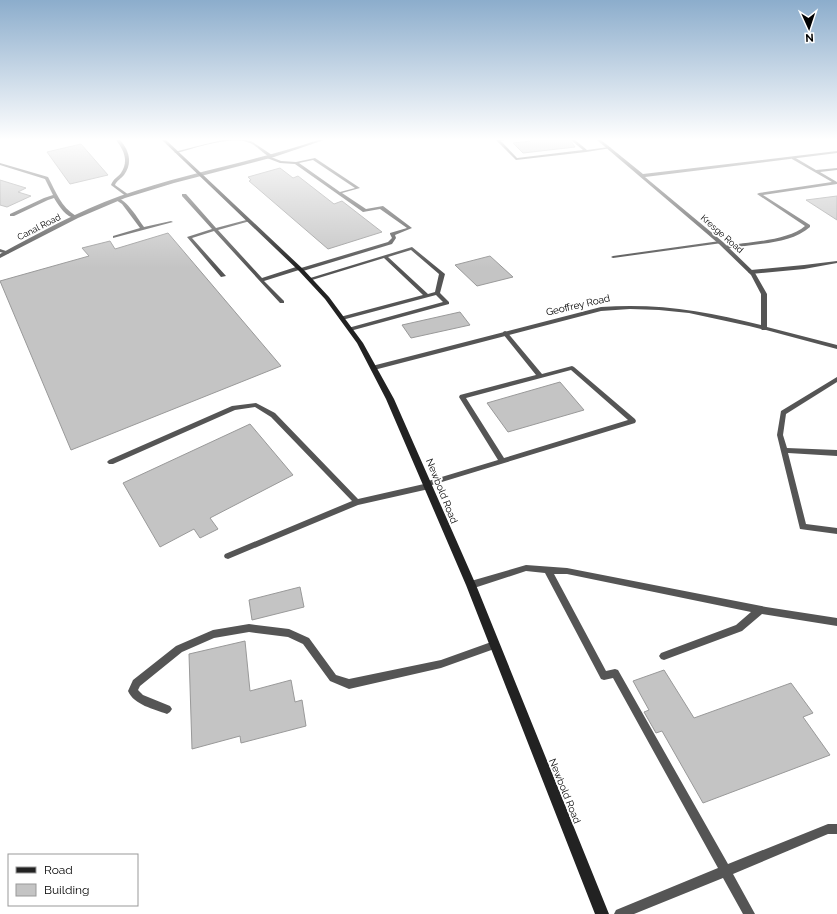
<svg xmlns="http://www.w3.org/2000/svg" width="837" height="914" viewBox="0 0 837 914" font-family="Raleway,sans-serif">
<rect width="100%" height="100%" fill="#fff"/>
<!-- building -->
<path fill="#c4c4c4" stroke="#999" d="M 540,140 L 570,140 L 575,147 L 523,153 L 513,143 Z
M 81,144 L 108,175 L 70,184 L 47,152 Z
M 280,168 L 293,178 L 298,176 L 334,204 L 342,201 L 382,232 L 328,249 L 249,181 L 251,180 L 248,177 Z
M 0,180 L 26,188 L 18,192 L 31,196 L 7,207 L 0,205 Z
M 837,196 L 837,220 L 806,200 Z
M 168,233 L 281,366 L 71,450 L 0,281 L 89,256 L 82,248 L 110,241 L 115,249 Z
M 490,256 L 513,277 L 477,286 L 455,265 Z
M 460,312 L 470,325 L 411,338 L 402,325 Z
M 560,382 L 584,410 L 508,432 L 487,403 Z
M 250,424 L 293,475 L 210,518 L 218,529 L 200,538 L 194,529 L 160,547 L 123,483 Z
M 300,587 L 304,607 L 252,620 L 249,600 Z
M 245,641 L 250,691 L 291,680 L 295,702 L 302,700 L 306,726 L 241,743 L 240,736 L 192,749 L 189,654 Z
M 664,670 L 694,718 L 791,683 L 813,713 L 803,717 L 830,755 L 703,803 L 662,731 L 656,733 L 644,712 L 649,710 L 633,681 Z"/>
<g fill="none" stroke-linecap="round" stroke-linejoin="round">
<!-- lane -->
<path fill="#555" fill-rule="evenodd" d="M 116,140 L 120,140 C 129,150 133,163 124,175 C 121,179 117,180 115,185 L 129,195 L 129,196 L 127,197 L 111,185 C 113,179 118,177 121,173 C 129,161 124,150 116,140 Z
M 222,140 L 247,140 L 251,141 L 272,155 L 271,157 L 281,161 L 296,162 L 315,158 L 360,188 L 342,193 L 366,209 L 383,206 L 412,228 L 395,235 L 396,238 L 392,244 L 303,271 L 299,271 L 299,270 L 264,281 L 284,301 L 284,303 L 280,303 L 214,231 L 192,238 L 226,276 L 221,277 L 187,237 L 212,229 L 182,196 L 182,194 L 186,194 L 216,228 L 250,219 L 250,221 L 218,230 L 262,278 L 299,266 L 301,268 L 388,242 L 392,238 L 390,234 L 390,233 L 407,228 L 380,209 L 363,212 L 295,164 L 280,163 L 267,158 L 267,156 L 268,156 C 262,152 257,146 250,143 C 231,135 196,148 176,153 L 174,152 ZM 313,160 L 355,188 L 340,192 L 299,163 Z
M 496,140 L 505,140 L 501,141 L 517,158 L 583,150 L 571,140 L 575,140 L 587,150 L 609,147 L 611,148 L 586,152 L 516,160 Z
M 792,157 L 794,157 L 816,170 L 837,168 L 837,170 L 820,172 L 837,182 L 837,184 L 763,195 L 810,225 L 810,227 C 793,242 766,243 745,246 C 738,247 730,249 723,248 L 723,247 L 725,246 C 747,242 788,241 805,226 L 757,194 L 759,193 L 832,182 L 792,159 Z
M 0,163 L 48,177 C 56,192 61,207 76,216 L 76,218 C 66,218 59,206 54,198 L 48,200 L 14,216 L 10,216 L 10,214 L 44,198 L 53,195 L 45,179 L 0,165 Z
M 116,198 C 127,199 138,219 144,227 L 171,221 L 173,222 L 113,238 L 113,236 L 140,228 L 122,204 L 116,200 Z
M 720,241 L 722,241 L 722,243 L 613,258 L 611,257 L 613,256 Z
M 412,247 L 445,274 L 440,293 L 449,302 L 449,304 L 350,331 L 348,330 L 348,328 L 443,302 L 436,295 L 342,320 L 339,318 L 340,317 L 423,295 L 384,258 L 312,280 L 310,281 L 307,279 ZM 411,250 L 439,274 L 435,292 L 428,294 L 388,257 Z
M 0,249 L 9,252 L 9,253 L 7,254 L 0,252 Z
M 837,261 L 837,263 L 804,269 L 751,274 L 748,272 L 751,270 L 804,265 Z
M 505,331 L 507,332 L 542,374 L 572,366 L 574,367 L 635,419 L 636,421 L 635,423 L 432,485 L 432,488 L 429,489 L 358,505 L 228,559 L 225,558 L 224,556 L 225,554 L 352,501 L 271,417 L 255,407 L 235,410 L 113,464 L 109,464 L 107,462 L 109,460 L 232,406 L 256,403 L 275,413 L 358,499 L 424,484 L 425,482 L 498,460 L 459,397 L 460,395 L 536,375 L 503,334 L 503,332 ZM 571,370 L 628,420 L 504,458 L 466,398 Z
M 837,377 L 837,382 L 786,414 L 783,435 L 787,448 L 837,450 L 837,456 L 788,453 L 806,524 L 837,528 L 837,534 L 800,529 L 777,435 L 781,411 Z
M 526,565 L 567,568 L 766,607 L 837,618 L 837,626 L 762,614 L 742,631 L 664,660 L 661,659 L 659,656 L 661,653 L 736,625 L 751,612 L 567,574 L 554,574 L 606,671 L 615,669 L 618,670 L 728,864 L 828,824 L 837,824 L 837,834 L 828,834 L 733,874 L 755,914 L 743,914 L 723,878 L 634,914 L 614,914 L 616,910 L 718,868 L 613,678 L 604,680 L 601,679 L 545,573 L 526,571 L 471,589 L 468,588 L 467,585 L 468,582 L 471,581 Z
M 249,624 L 289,629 L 309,638 L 336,675 L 349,679 L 441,660 L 494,641 L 497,642 L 498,645 L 497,648 L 441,668 L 349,689 L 330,681 L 303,644 L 288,637 L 249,632 L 214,638 L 182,652 L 140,686 L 138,690 L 143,695 L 170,706 L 172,709 L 170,712 L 167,714 C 154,709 134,705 128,691 L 133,680 L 176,646 L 213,630 Z"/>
<!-- street -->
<path fill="#555" fill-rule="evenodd" d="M 318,140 L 324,140 L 274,157 L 174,183 L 125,198 L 78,218 L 0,258 L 0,254 C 39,233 78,211 120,196 C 185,173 253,162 318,140 Z
M 597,140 L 601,140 L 643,174 L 837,151 L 837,153 L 645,177 L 723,242 L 755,273 L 767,294 L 767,327 L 837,345 L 837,349 L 766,330 L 762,330 L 761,329 L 749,326 L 689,313 L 659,310 L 630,309 L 601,311 L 374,370 L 372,370 L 371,368 L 372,366 L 601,307 C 658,303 706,311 761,325 L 761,294 L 751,275 L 719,244 Z"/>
<!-- secondary -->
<path fill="#222" fill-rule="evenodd" d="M 162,140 L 166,140 L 303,269 L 329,297 L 363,343 L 394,399 L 476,585 L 609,914 L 595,914 L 466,585 L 386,399 L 357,343 L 325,299 L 299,271 Z"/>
</g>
<!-- sky -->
<linearGradient id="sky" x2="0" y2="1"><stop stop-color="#8cadcc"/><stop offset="0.52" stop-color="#fff"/><stop offset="1" stop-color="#fff" stop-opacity="0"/></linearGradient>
<rect width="837" height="268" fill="url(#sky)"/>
<g text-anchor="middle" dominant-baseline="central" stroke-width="3.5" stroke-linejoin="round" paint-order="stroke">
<!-- far-street labels -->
<g font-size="9" fill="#000" stroke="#fff">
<text transform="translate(39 227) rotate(-27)">Canal Road</text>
<text transform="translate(722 234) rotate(41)">Kresge Road</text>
</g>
<!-- street labels -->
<g font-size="10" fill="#000" stroke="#fff">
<text transform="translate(578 305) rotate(-13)">Geoffrey Road</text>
<text transform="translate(442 491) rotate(68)">Newbold Road</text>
<text transform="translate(565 791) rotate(68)">Newbold Road</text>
</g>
</g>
<!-- legend -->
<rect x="8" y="854" width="130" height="52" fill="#ffffff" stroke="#999999"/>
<rect x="16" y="867" width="20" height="6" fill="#222222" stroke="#999999"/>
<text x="44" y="874" font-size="12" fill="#000000">Road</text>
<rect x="16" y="884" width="20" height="12" fill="#c4c4c4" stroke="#999999"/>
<text x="44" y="894" font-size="12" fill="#000000">Building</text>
<!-- north arrow -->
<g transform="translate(809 28) rotate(177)" stroke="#ffffff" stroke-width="3" paint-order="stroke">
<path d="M0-3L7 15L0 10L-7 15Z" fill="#000000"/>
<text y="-6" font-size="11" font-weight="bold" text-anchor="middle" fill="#000000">N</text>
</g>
</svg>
